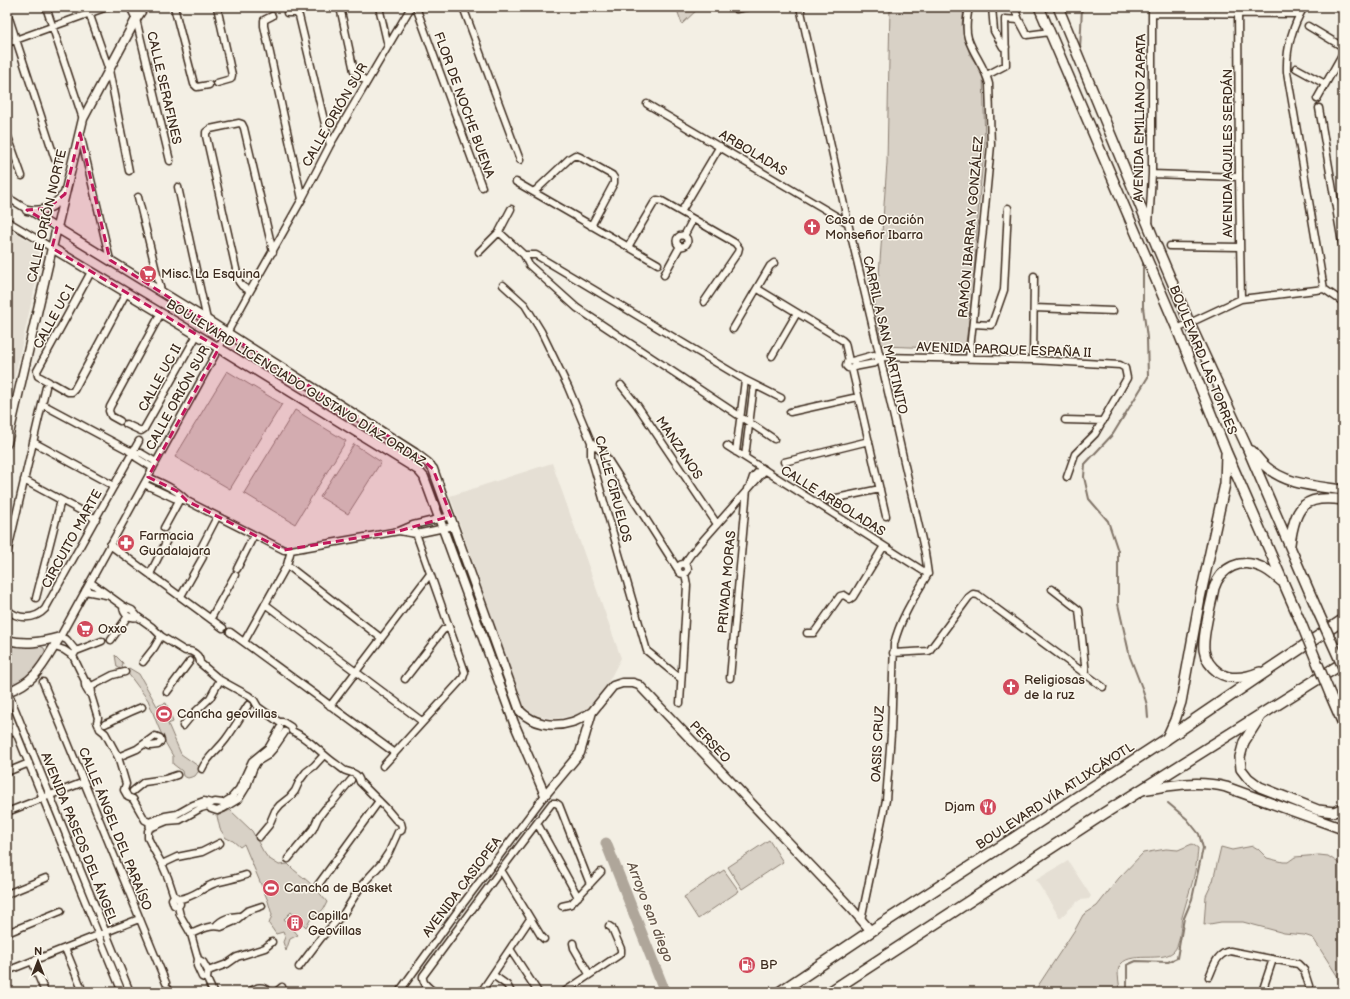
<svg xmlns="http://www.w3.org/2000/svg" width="1350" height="999" viewBox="0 0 1350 999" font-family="'Balsamiq Sans',sans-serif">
<rect width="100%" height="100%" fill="#f3efe4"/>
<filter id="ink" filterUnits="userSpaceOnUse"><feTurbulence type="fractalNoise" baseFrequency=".025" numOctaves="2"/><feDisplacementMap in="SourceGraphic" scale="8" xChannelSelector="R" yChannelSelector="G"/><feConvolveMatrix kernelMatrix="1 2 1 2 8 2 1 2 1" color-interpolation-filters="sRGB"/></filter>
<g filter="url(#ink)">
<!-- built -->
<path fill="#e5dfd4" d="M 7,228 L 35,244 L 40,255 L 41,260 L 7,410 Z
M 552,463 L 621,658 L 603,692 L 592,705 L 578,715 L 553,719 L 533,714 L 525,707 L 520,698 L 450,496 Z
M 1068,861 L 1091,896 L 1089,899 L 1080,900 L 1077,902 L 1060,918 L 1036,880 Z"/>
<!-- green -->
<path fill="#d8d1c6" stroke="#8a7e72" d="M 676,7 L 700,7 L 682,24 Z
M 890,7 L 964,7 L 962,25 L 970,55 L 983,74 L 985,143 L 979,200 L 973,292 L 965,349 L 882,346 L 869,277 L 879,275 L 887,163 Z
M 227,371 L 282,404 L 230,489 L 175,457 Z
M 295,410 L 346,441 L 295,524 L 244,493 Z
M 354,444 L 381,462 L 348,514 L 320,497 Z
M 7,643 L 16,646 L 40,646 L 44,648 L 46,653 C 34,671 29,681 7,688 Z
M 115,655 L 123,663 L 122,667 L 125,671 L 129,668 L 139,674 L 157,706 L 166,703 L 173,722 L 168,724 L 181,754 L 201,768 L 195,776 L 188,778 L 183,776 L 182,771 L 173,764 L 173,756 L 165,742 L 158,726 L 148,700 L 127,672 L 117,667 Z
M 230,810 L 252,831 L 263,851 L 268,858 L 279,865 L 288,864 C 295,872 304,877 312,885 C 317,890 322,896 327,902 L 324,908 L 319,914 L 312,917 L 306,927 L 291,912 L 284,919 L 298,935 L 290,939 L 286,951 L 283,942 L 285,937 L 283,932 L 276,934 L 269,924 L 272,915 L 268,901 L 244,844 L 240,847 L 233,841 L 226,838 L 220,829 L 217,816 Z
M 769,840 L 783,862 L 742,889 L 728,867 Z
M 1192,844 L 1198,848 C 1197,863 1194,879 1189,893 C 1187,901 1184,909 1182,917 C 1180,927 1181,945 1173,952 C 1159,964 1122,948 1118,971 C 1118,976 1119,984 1120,989 L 1112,992 L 1034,992 L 1076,928 L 1083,915 L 1097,906 L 1119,878 L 1143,853 L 1166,849 L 1178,850 Z
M 1253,846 L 1258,849 L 1267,858 L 1283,862 L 1288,862 L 1295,857 L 1319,855 L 1328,856 L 1343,866 L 1343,982 L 1338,977 L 1313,938 L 1304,935 L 1284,933 L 1243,922 L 1221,922 L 1204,925 L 1206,896 L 1213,881 L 1221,847 L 1232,850 Z
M 724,870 L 739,891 L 698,919 L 684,897 Z"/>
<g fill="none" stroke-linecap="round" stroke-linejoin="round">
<!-- stream -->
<path stroke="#817468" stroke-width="2" d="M 1080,50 L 1082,7
M 1065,78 L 1065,83 L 1075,102
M 1123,214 L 1125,222 L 1130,230
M 1143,259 L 1143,307 L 1147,338 L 1148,377 L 1113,434 L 1085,464 L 1084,477 L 1089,499 L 1108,521 L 1118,551 L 1118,604 L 1130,657 L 1142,688 L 1147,705 L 1148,718
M 1127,987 L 1127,965 L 1136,961 L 1168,962 L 1177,958 L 1184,918 L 1192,899 L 1203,848 L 1199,834 L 1187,819 L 1168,803"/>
<!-- river -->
<path stroke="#afa69a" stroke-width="11" d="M 606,843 L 665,992"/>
<!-- minor casing -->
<g stroke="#3b2a1e" stroke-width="9">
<path id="minor" d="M 46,7 L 83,119
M 87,7 L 109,70 L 129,171
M 130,7 L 136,19 L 170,161
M 174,7 L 194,84 L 197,87 L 209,85
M 217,7 L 232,75 L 231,79 L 217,83
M 340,7 L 354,71 L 367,82
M 379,7 L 388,46
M 416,7 L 482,187
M 463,7 L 520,160
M 800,7 L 848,223 L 880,357 L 925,553 L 928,574
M 969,7 C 967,17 965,28 968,38 C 973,54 985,67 989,84 L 991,145 L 983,229 L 969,358
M 992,7 L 994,31 L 1003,47 L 1006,47
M 1238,7 L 1239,177 L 1241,299
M 1304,7 C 1292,27 1286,48 1287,72 L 1324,289
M 736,9 L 747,7
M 7,12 L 55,159
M 287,13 L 296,13 L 299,16 L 330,145
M 1152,13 L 1300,14
M 272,16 L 264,20 L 264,26 L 302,199
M 1019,20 L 1027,35 L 1050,32
M 1308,26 L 1343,47
M 7,43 L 107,7
M 1296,68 L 1325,84
M 987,75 L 1006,65 L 1005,19 L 1019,20 L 1014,7
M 1317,99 L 1343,53
M 647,104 L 848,223
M 1319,108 L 1343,249
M 80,133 L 110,260
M 7,134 L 22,176
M 1152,174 L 1239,177
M 516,182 L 658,264
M 178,187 L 207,320
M 534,192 L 570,158 L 575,155 L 580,157 L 612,175 L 614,178 L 614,183 L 591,226
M 7,197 L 57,228
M 138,197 L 161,291
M 681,212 L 720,146
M 7,221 L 52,248
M 1149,225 L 1152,174 L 1152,7
M 499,232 L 524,255 L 529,265 L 577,308 L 774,439
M676.5 241a5.5 5.5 0 1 1 11 0a5.5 5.5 0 1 1-11 0Z
M 684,236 L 693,219
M 1170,246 L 1240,247
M 628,247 L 654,203 L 657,200 L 662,201 L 735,243 L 739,248 L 738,252 L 704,302
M 479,252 L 499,232 L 511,209
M 524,255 L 536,255 L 745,380 L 781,398
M 664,275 L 680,246
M 503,285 L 525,305 L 541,331 L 568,387 L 591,442 L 591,457 L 647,651 L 681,679
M 758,289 L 842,340 L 845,343 L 849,361 L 847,362 L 846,366 L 848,368 L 852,369 L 855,365 L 854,362 L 849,361
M 1324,289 L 1343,302
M 250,291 L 242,286 L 239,282 L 206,136 L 206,132 L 210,129 L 239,123 L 242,124 L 244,128 L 273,252
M 1034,308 L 1113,311
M 973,324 L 991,325 L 992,324 L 1004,290 L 1008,208
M 733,329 L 770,266 L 774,263
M 1177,329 L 1241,299 L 1324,289
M 772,356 L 797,313
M 1033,360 L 1034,276
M 852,361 L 874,355 L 880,357 L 1033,360 L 1120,365 L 1125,368 L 1127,378 L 1095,434 L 1075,454 L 1067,477
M 854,367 L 875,363 L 880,357
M 852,369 L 886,516
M 49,382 L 38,376 L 37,371 L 91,272
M 54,384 L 68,392 L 72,392 L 74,390 L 126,293
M 621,385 L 637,405 L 717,524
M 42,404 L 128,450 L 141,453 L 156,462
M 790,412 L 858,397
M 1065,420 L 1103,421
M 120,421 L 111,416 L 109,411 L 110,407 L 161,313
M 126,424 L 141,431 L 144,429 L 197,335
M 33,442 L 114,486
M 591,442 L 605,455 L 677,568
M 727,446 L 928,574
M 129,451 L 137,458 L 153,468
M 736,452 L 745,380
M 745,457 L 754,385
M 784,462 L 869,441
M 148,477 C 161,483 177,489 187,501
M 24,480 L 96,519
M 144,484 L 174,498 L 187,501 L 284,550 L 291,550 L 399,531 L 413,525 L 451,516
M 750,486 L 753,477 L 762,468
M 827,500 L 880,489
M 164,528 L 181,497
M 399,531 L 416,534 L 454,526
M 110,545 L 223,628
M 201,548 L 217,517
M 7,554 L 46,387
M678 569a5 5 0 1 1 10 0a5 5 0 1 1-10 0Z
M 684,564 L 691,554 L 765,470
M 287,565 L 381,638
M 237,569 L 254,535
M 150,574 L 168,538
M 90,582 L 123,606 L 132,610 L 138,617 L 152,627 L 161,636 L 185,651 C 192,650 200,655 200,663 L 220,680 L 249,696 L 254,700 L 258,707 L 279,722 L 283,722 L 291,727 L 292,731 C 309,738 321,754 336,764 C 339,766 343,770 346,771 C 352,773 358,773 360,782 L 385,807 L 396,820 L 401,823 L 402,827 L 401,831 L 398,832 L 389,852 L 381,864 L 361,886 L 344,913 L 321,938 L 299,967
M 1052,589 L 1079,610 L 1086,674
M 85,591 L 106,595
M 181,596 L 203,557
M 36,598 L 61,500
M 265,604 L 423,722
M 123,606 C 123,615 130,619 138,617
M 7,609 C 17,620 35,620 45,609 L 139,441
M 211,618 L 235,575
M 230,632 L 395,753
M 807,633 L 814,633 L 840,596 L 844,595 L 850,599 L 853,597 L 884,546
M 111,640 L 128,616
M 102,641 L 76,651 L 73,656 L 85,681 L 88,682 C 91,687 93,690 91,695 L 98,718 L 97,722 L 100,729 L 105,733 L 118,757 L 126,784 L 124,790 L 128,797 L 133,799 L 145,820 L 149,822 L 150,828 L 148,831 L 148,838 L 154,850 L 162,864 L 168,878 L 174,896 L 172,899 L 174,905 L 178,907
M 244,642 L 287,565 L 291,550
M 55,647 L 64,650 L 73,656
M 76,651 L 67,640 L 60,637 L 250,291 L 302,199 L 330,145 L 411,7
M 893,653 L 929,651 L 969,597 L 973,594 L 978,595 L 1103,687
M 143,662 L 154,648 L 161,636
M 730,678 L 747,489
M 405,679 L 443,630 L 449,627
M 85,681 C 84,686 87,692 91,695
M 43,682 L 84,782 L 166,983
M 90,687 L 113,675 L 125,672
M 8,692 L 130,992
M 167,692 L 190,661
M 680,703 L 687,585 L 685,574
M 330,706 L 430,574
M 7,710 L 122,992
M 105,724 C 118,718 129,712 142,707
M 183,726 L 192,715 L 210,698 L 220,680
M 7,734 L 15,730
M 118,757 L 137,749 L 155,736 L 160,738 L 161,741 L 158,745 L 150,746 L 145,744
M 383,766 L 463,678 L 465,672 L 413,525
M 202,769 C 207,757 218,750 226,739 C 234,728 241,716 248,705
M 7,772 L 29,763
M 133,791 L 144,782 L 165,779 L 177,775
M 215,802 L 223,803 L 224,808 L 217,811 L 211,809 L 208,806 L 209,804 Z
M 223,803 L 231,798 L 239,789 L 252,761 L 269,747 L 280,728
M 224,808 L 239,799 L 247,786 L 253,769 L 257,762 L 267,756 L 274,748 L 285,732
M 7,812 L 84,782
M 149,822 L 165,816 L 177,814 L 193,805 L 204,801 L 211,803
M 537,823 L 578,897
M 150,828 L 167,821 L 180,820 L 201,808 L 208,806
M 259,837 L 269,825 L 275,811 L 280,805 L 290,797 L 295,791 L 300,780 L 306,772 L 314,766 L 324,755
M 288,859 L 313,829 L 318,818 L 325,809 L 332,803 L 351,780
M 162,864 L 177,857 L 202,852 L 220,843
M 501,870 L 541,936 L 544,939
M 318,885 L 379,801
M 7,894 L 46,878
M 174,896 C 178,897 179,899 180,904 L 178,907 L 180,915 L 191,934 L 198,959 L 197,966 L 202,977 L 207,979
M 179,899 C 192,898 201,889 213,884 C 224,880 235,879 246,875
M 562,906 L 571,904 L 601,872
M 861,920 L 886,800 L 891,734 L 894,644 C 900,619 915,596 928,574
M 216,926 C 221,919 232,916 239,916
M 7,933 L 61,911
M 191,934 C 200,930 211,924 221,927 L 235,921 L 247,911 L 262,906
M 573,943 L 574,948 L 589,974
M 65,948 L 83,992
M 510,949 L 538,992
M 198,959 L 203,962 L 208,971 L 207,979 L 213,992
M 32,961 L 45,992
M 7,971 L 139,919
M 208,971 L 227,964 L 237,957 L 265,948 L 272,942
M 493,975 L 507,985 L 511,992
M 1209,977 C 1214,966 1216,954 1230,951 L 1298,964 L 1304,970 L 1311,992
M 168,988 L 169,992
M 249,992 C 257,987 262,985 270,992
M 276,992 L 282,987
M 399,992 L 459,909 L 545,795
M 434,992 C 429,987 422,984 423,976 L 501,870 L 552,803 L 556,803 L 559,805 L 590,884
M 481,992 L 530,919
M 564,992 L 619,955 L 621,953 L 621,949 L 612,928 L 609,926
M 1262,992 L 1273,959"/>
</g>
<!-- tertiary casing -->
<g stroke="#3b2a1e" stroke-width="11">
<path id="tertiary" d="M 27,210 C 45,213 53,207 65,194
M 57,228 L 207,320 L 415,453 L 428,463 L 433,469 L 520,711 C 533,724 553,728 572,722 C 579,720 585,716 592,712
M 52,248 L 219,348 L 418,470 L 424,477 L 514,723 L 545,795 L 580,753 L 592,712 L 613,686 L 622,683 L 633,683 L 639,685 L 851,908 L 871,931
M 7,443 L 52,248 L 83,119 L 136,19 L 144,7
M 7,640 C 26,645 41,642 60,637
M 7,692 C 38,681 44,662 60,637"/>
</g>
<!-- secondary casing -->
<g stroke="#3b2a1e" stroke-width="12">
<path id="secondary" d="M 1039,7 L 1177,329 L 1226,451 L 1301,623
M 1058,7 L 1158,249 L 1190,324 L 1246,445 L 1319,614
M 1252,451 C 1256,456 1260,461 1264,465 C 1285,485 1316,486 1343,490
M 1290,544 C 1295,506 1304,494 1343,500
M 1260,672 C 1248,677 1232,681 1219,673 C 1199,659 1203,642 1207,621 C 1209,610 1212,599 1214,588 C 1221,567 1241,558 1261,567 C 1269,570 1275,576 1281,581
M 1330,694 L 1343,724
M 1261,715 L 1244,742 L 1240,757 L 1241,769 L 1248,778 L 1260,787 L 1318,810 L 1334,812 L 1343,808
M 1166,740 L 1175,720 L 1181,702 L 1200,598 L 1225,484 L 1226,454
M 1142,790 C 1171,785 1198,780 1226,787 L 1343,829"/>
</g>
<!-- primary casing -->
<g stroke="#3b2a1e" stroke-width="13">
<path id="primary" d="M 780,992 L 871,931 L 1165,740 L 1271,668 L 1343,620
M 830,992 L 1103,814 L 1343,663"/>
</g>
<!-- minor -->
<use href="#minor" stroke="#fbf7ec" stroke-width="6"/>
<!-- tertiary -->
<use href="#tertiary" stroke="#fbf7ec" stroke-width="8"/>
<!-- secondary -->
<use href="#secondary" stroke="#fbf7ec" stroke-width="9"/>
<!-- primary -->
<use href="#primary" stroke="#fbf7ec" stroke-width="10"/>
<!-- secondary-bridge casing -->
<g stroke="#3b2a1e" stroke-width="12" stroke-linecap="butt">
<path id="secondary-bridge" d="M 1319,614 L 1343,667
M 1301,623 L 1330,694"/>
</g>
<!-- secondary-bridge -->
<use href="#secondary-bridge" stroke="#fbf7ec" stroke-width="9"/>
</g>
</g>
<!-- marked area -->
<path fill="#c2185b" fill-opacity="0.2" stroke="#c2185b" stroke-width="3" stroke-dasharray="8 5" stroke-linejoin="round" d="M 80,133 L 110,260 L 415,453 L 433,469 L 451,516 L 399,531 L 284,550 L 187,501 L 177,491 L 148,477 L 219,348 L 52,248 L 57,228 L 27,210 L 48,208 L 65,194 Z"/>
<!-- icons -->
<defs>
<g id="church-disc" transform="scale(0.9)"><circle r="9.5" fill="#d1495b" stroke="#fbf7ec"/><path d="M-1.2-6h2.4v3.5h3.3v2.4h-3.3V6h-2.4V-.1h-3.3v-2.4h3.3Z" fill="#fff"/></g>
<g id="supermarket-disc" transform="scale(0.9)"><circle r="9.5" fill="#d1495b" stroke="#fbf7ec"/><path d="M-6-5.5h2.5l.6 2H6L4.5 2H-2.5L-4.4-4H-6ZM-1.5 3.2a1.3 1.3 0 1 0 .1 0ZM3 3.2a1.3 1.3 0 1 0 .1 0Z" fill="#fff"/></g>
<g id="pharmacy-disc" transform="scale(0.9)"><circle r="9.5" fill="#d1495b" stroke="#fbf7ec"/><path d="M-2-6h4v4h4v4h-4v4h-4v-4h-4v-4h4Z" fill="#fff"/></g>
<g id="stadium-disc" transform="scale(0.9)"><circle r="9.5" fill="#d1495b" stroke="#fbf7ec"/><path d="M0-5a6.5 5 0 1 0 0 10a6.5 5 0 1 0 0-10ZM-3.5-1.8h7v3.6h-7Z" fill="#fff"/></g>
<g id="restaurant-disc" transform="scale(0.9)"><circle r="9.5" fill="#d1495b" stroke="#fbf7ec"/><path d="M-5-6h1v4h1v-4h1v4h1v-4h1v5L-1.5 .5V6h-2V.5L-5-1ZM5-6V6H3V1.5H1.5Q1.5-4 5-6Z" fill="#fff"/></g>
<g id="building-disc" transform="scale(0.9)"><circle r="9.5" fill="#d1495b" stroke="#fbf7ec"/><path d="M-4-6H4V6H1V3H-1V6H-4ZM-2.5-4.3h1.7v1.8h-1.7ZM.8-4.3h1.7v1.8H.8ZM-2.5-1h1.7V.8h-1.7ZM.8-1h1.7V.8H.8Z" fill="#fff"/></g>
<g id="fuel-disc" transform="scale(0.9)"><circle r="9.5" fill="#d1495b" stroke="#fbf7ec"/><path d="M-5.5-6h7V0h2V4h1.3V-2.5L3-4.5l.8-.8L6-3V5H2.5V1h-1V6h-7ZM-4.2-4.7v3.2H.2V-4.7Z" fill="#fff"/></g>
</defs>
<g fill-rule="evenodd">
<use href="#church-disc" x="812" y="227"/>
<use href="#supermarket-disc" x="148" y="274"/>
<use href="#pharmacy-disc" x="126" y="543"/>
<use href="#supermarket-disc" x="85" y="629"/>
<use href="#church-disc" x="1011" y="687"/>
<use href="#stadium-disc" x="164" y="714"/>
<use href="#restaurant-disc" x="988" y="807"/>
<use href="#stadium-disc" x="271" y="888"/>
<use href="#building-disc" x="295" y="923"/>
<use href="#fuel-disc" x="747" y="965"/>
</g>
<g text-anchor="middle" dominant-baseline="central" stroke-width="3" stroke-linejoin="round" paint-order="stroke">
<!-- street labels -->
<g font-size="13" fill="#3b2a1e" stroke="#fbf7ec">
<text transform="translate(164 88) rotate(77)">CALLE SERAFINES</text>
<text transform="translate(464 105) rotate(70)">FLOR DE NOCHE BUENA</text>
<text transform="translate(335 115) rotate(-60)">CALLE ORIÓN SUR</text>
<text transform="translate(1140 118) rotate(-89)">AVENIDA EMILIANO ZAPATA</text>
<text transform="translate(753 153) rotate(31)">ARBOLADAS</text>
<text transform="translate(1228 153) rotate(-90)">AVENIDA AQUILES SERDÁN</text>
<text transform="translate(47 216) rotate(-77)">CALLE ORIÓN NORTE</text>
<text transform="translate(971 227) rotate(-85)">RAMÓN IBARRA Y GONZÁLEZ</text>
<text transform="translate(54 317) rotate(-61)">CALLE UC I</text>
<text transform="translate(885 335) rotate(77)">CARRIL A SAN MARTINITO</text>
<text transform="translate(1004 350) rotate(2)">AVENIDA PARQUE ESPAÑA II</text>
<text transform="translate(1203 360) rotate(68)">BOULEVARD LAS TORRES</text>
<text transform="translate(160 378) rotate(-61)">CALLE UC II</text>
<text transform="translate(296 383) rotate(32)">BOULEVARD LICENCIADO GUSTAVO DÍAZ ORDAZ</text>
<text transform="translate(178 398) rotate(-61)">CALLE ORIÓN SUR</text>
<text transform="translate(679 448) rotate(56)">MANZANOS</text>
<text transform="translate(613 489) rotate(75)">CALLE CIRUELOS</text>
<text transform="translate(833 501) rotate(32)">CALLE ARBOLADAS</text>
<text transform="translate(72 539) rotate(-61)">CIRCUITO MARTE</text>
<text transform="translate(727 582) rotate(-85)">PRIVADA MORAS</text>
<text transform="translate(710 742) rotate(46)">PERSEO</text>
<text transform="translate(878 744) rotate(-87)">OASIS CRUZ</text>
<text transform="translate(1055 796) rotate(-33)">BOULEVARD VÍA ATLIXCÁYOTL</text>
<text transform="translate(115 829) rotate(68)">CALLE ÁNGEL DEL PARAÍSO</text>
<text transform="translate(79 838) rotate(68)">AVENIDA PASEOS DEL ÁNGEL</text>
<text transform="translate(462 887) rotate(-53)">AVENIDA CASIOPEA</text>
</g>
<!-- poi labels -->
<g font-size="13" fill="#3b2a1e" stroke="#fbf7ec" text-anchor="start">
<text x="825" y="220">Casa de Oración<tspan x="825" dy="15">Monseñor Ibarra</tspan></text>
<text x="161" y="274">Misc. La Esquina</text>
<text x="139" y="536">Farmacia<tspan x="139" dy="15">Guadalajara</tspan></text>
<text x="98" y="629">Oxxo</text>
<text x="1024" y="680">Religiosas<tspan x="1024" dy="15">de la ruz</tspan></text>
<text x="177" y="714">Cancha geovillas</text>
<text x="975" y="807" text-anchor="end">Djam</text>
<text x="284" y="888">Cancha de Basket</text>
<text x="308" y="916">Capilla<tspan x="308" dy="15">Geovillas</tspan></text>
<text x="760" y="965">BP</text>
</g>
<!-- water labels -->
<g font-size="14" font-style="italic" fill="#645549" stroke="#fbf7ec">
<text transform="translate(650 912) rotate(69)">Arroyo san diego</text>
</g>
</g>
<!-- margin -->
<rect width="1350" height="999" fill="none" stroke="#fbf7ec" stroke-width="24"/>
<rect x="12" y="12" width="1326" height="975" fill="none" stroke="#3b2a1e" stroke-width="1.5" filter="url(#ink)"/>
<!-- north arrow -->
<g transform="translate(38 961)" stroke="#fbf7ec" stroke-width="3" paint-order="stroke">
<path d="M0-3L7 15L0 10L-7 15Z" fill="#3b2a1e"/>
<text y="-6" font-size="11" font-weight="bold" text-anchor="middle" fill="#3b2a1e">N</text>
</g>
</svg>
